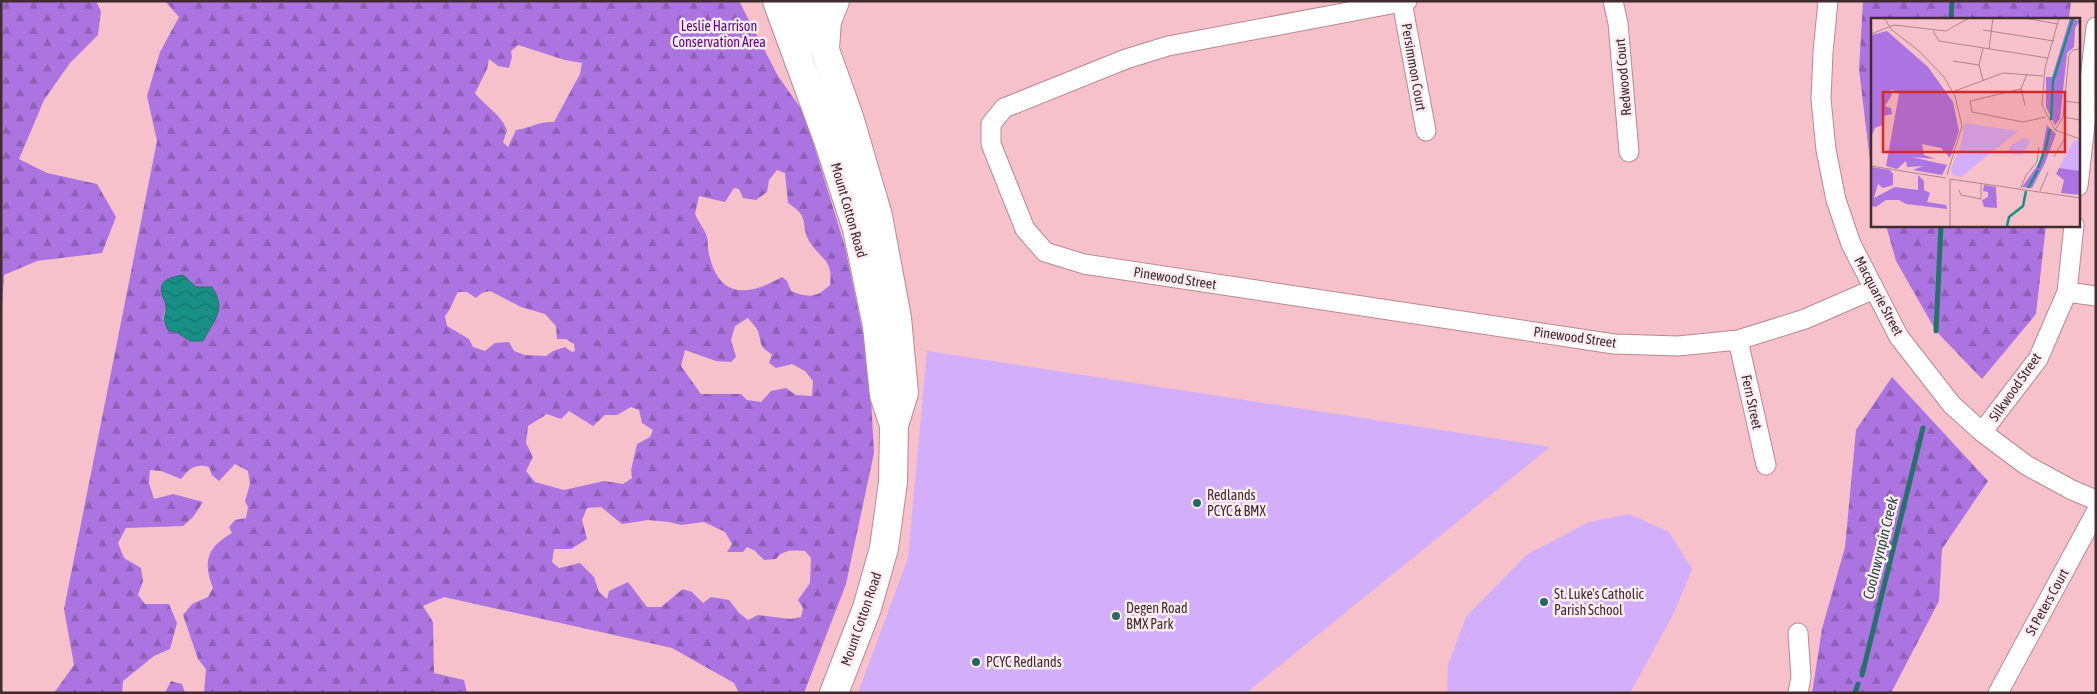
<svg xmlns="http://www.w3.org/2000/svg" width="2097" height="694" viewBox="0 0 2097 694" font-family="'Asap Condensed',sans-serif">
<defs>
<pattern id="forest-firs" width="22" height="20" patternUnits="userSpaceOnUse" patternTransform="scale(1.25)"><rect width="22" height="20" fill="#ac74e0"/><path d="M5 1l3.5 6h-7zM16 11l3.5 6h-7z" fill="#8d5fb6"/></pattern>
<pattern id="water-waves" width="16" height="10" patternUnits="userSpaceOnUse" patternTransform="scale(1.25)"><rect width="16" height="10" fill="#199086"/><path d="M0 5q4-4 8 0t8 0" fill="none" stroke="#18766e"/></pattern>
</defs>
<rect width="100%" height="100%" fill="#f6c1ca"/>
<!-- grass -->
<path fill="#d3aefa" d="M 927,351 L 1550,447 L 1246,693 L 858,693 L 908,558 Z
M 1629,514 L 1669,532 L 1692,569 L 1674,613 L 1630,693 L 1447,693 L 1448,665 L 1466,617 L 1526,555 L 1589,522 Z"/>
<!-- forest -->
<path fill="url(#forest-firs)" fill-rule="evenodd" d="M 1,1 L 96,1 L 101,11 L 98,35 L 70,63 L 44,100 L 19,159 L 47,173 L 97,184 L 116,217 L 102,253 L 37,261 L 4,275 L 1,321 Z
M 165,1 L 739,1 L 778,76 L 804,113 L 845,247 L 869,362 L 874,453 L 846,584 L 804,693 L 739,693 L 734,683 L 672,648 L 444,597 L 423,606 L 433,622 L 434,673 L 464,680 L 467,693 L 204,693 L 206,669 L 198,659 L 183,615 L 192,604 L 208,597 L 213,588 C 202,560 208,547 232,533 L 229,527 L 235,520 L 246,518 L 248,507 L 245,501 L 250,484 L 248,471 L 235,464 L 219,481 L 212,475 L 209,467 C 195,463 189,469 181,479 L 161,471 L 150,470 L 149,483 L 154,499 L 173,494 L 203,502 L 193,517 L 183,526 L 126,528 L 118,543 L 124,558 L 141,568 L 143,581 L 138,595 L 145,604 L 169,604 L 177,623 L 170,649 L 154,656 L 123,681 L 122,693 L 54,693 L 74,665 L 64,609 L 157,141 L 147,96 L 160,52 L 179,17 ZM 518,45 L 565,60 L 582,63 L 580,74 L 554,122 C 540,121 530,128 516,130 L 508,147 L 503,142 L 507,131 C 503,116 485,106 475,93 L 487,69 L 489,59 L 498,66 L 509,68 L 512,57 L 511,51 ZM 777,170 L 785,173 L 788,203 C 813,219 798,225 811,244 C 823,261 833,260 830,285 C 816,298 809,298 791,291 L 787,281 L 782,277 C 750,295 721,300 710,258 C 707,250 709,242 706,234 C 703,227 698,221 695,214 L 699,196 L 725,202 L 734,188 L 739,189 L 743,198 L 756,200 L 767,192 L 769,180 ZM 189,282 L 196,287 L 208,330 L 203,341 L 190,341 L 178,333 L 168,330 L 163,318 L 166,306 ZM 490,291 L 521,307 L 545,314 L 556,326 L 557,339 L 566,339 L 574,344 L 575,351 L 572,352 L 565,347 L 553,351 L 546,356 L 525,355 L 514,351 L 509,342 L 495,343 L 485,351 L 473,347 L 469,339 L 447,326 L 445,316 C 452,308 453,300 458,292 L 467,292 L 476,298 L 482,293 ZM 748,318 C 751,322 756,327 758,331 C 762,344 758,346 772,354 L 769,363 L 776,368 L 792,364 L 805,371 L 813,381 L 812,396 L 796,395 L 786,388 L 771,391 L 761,402 L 747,400 L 741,394 L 701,394 L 681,366 L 685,350 L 716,361 L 731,362 L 736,357 L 731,340 L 735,326 ZM 631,407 L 639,410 L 642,423 L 653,430 L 650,437 L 637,444 L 631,470 L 632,478 L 623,484 L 604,481 L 564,490 L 535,482 L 526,471 L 533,457 L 526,443 L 528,426 L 547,414 L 561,419 L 569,411 L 593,426 L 605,415 L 617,415 ZM 601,507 L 622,524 L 648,520 L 669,522 L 681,525 L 704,522 L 725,532 L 732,544 L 727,552 L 743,552 L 747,547 L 755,551 L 764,560 L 776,559 C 783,549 793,550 805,551 L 811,558 L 810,583 L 798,600 L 803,608 L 801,617 L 790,619 L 758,615 L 748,620 L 739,613 L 729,600 L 711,597 L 703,603 L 692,592 L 683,589 L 661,607 L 647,607 L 628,582 L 609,591 L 607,599 L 599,592 L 594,577 L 580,563 L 559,568 L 552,562 L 554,549 L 571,549 L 587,539 L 582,520 L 587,508 Z
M 1863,1 L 2071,1 L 2069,19 L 1872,19 L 1872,178 L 1859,69 Z
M 1886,225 L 2046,225 L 2036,314 L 1982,379 L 1936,331 L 1896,261 Z
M 1892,377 L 1988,481 L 1942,549 L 1939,601 L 1891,693 L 1812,693 L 1822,629 L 1845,547 L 1856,430 Z
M 171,681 L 182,684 L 185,693 L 165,693 Z"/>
<!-- water -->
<path fill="url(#water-waves)" stroke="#25726c" d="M 183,275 L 196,287 L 212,287 C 227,310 214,319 203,341 L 190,341 L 178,333 L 168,330 C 161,314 166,319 166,306 C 166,302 163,298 162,294 C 158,280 172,277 183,275 Z"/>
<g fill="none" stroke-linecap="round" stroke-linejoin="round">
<!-- stream -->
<path stroke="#25726c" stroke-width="5" d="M 1951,19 L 1952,1
M 1936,331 L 1941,225
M 1862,675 L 1923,428
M 1855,693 L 1858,684"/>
<!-- minor casing -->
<g stroke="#ba8892" stroke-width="21">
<path id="minor" d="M 1407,1 L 1168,46 L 1126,59 L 1004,108 L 991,124 L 991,144 L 1025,229 L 1045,252 L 1084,264 L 1614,344 L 1678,346 L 1738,340 L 1805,319 L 1874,289
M 1613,1 L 1618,23 L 1629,152
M 1828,1 L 1823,52 L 1821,99 L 1826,150 L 1836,200 L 1851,244 L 1899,337 L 1952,405 L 1982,432 L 2026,465 L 2072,490 L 2096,500
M 1402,2 L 1426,131
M 2078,186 L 2096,27
M 2067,292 L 2096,296
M 1738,340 L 1766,465
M 1982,432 L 2038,359 L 2067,292 L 2074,225
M 1798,633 L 1801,677 L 1798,693
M 1998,693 L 2096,512"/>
</g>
<!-- primary casing -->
<g stroke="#ba8892" stroke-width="30">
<path id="primary" d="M 777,1 L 829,143 L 857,229 L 877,326 L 884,395 L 894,425
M 804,1 L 825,50 L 849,117 L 878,216 L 897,318 L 904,393 L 894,425 L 893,482 L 884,548 L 867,608 L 834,693
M 825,48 L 827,21 L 835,1"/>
</g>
<!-- minor -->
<use href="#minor" stroke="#fff" stroke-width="19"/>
<!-- primary -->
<use href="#primary" stroke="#fff" stroke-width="28"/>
</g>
<!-- markers -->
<g fill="#206a63" stroke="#feedf0" stroke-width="2">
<circle cx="1197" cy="503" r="5"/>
<circle cx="1544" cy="602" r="5"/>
<circle cx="1116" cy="616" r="5"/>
<circle cx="976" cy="662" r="5"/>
</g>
<g text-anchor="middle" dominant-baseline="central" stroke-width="5" stroke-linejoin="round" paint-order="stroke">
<!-- park labels -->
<g font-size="14" fill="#5c018f" stroke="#feedf0">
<text x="719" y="26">Leslie Harrison<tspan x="719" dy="16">Conservation Area</tspan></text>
</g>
<!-- street labels -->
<g font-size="14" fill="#402b2f" stroke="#feedf0">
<text transform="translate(1414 67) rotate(80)">Persimmon Court</text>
<text transform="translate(1623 77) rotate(-95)">Redwood Court</text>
<text transform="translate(849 210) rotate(74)">Mount Cotton Road</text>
<text transform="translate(1175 278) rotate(9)">Pinewood Street</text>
<text transform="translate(1879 296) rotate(62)">Macquarie Street</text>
<text transform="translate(1575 337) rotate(8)">Pinewood Street</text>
<text transform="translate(2015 387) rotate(-55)">Silkwood Street</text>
<text transform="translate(1752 402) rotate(78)">Fern Street</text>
<text transform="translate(2047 602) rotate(-61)">St Peters Court</text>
<text transform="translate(861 619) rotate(-71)">Mount Cotton Road</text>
</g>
<!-- poi labels -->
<g font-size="14" fill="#402b2f" stroke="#feedf0" text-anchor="start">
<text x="1207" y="495">Redlands<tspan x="1207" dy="16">PCYC &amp; BMX</tspan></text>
<text x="1554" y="594">St. Luke's Catholic<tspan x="1554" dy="16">Parish School</tspan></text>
<text x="1126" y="608">Degen Road<tspan x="1126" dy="16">BMX Park</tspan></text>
<text x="986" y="662">PCYC Redlands</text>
</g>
<!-- water labels -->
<g font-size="15" font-style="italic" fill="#264643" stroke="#feedf0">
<text transform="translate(1880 548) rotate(-76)">Coolnwynpin Creek</text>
</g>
</g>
<!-- overview -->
<g transform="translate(1871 18)">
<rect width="209" height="209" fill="#f6c1ca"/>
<path d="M 93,105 L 147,113 L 90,159 L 82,157 L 80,151 L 91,123 ZM 154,119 L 159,124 L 151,138 L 138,135 L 139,128 ZM 203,122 L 209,123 L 209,153 L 188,150 Z" fill="#d3aefa"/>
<path d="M 199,0 L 209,3 L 204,10 L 203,29 L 196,35 L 189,101 L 184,107 L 175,89 L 175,59 L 181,59 ZM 16,13 L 57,49 L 82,84 L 88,113 L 79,140 L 70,130 L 51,126 L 53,137 L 65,141 L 40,139 L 76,147 L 71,157 L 42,152 L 52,148 L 36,149 L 35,143 L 26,151 L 15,148 L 28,76 L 22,72 L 19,72 L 21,77 L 14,88 L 20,90 L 21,96 L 13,98 L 11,107 L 4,110 L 0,119 L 0,17 ZM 176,107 L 185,116 L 174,145 L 161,170 L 151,169 L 169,144 ZM 0,149 L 19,152 L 22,156 L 22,167 L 12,170 L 7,166 L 3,180 L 24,169 L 47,172 L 47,157 L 53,163 L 53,172 L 59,175 L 56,184 L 75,187 L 76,191 L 35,186 L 28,182 L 15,182 L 5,189 L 0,188 ZM 188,150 L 209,153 L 209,177 L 190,175 L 193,162 L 185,156 ZM 113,167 L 125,169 L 126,190 L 113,189 L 111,182 L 117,179 L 117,174 L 112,173 Z" fill="#ac74e0"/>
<path fill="none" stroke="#199086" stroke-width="2.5" d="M 180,102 L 182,63 L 202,0M 174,133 L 179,111M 167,150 L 173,134M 157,170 L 167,152M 136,208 L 138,199 L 152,188 L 155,173"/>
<path fill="none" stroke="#ad858c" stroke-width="1" d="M 13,0 L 21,12 L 48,33 L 73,59 L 84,78 L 91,108 L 76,157M 153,0 L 187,6M 188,0 L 174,50 L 171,87 L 184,112 L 209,121M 112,12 L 183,23M 62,13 L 68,23 L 177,40M 0,16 L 23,7 L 75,13 L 98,0M 112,30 L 108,47 L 112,62M 118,31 L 122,0M 82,43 L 108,47M 156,56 L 150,71 L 99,83 L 101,94 L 152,104 L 175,99M 150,71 L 154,87M 81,74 L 132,55 L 172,58M 193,83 L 209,85M 192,99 L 209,102M 184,112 L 192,99 L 198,37 L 202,32 L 209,31M 183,139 L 195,118M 0,148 L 75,160M 79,161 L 209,180M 150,170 L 155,157 L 166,144 L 168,129M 88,172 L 90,177 L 110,181 L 110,165M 169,173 L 177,154M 79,208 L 79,161"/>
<path fill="#d62828" fill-opacity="0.15" stroke="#d62828" stroke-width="2.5" d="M 12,74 L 194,74 L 194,134 L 12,134 Z"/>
<rect width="209" height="209" fill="none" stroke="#402b2f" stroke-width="2.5"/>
</g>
<!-- border -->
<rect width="2097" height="694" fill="none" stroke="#402b2f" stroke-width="5"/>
</svg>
